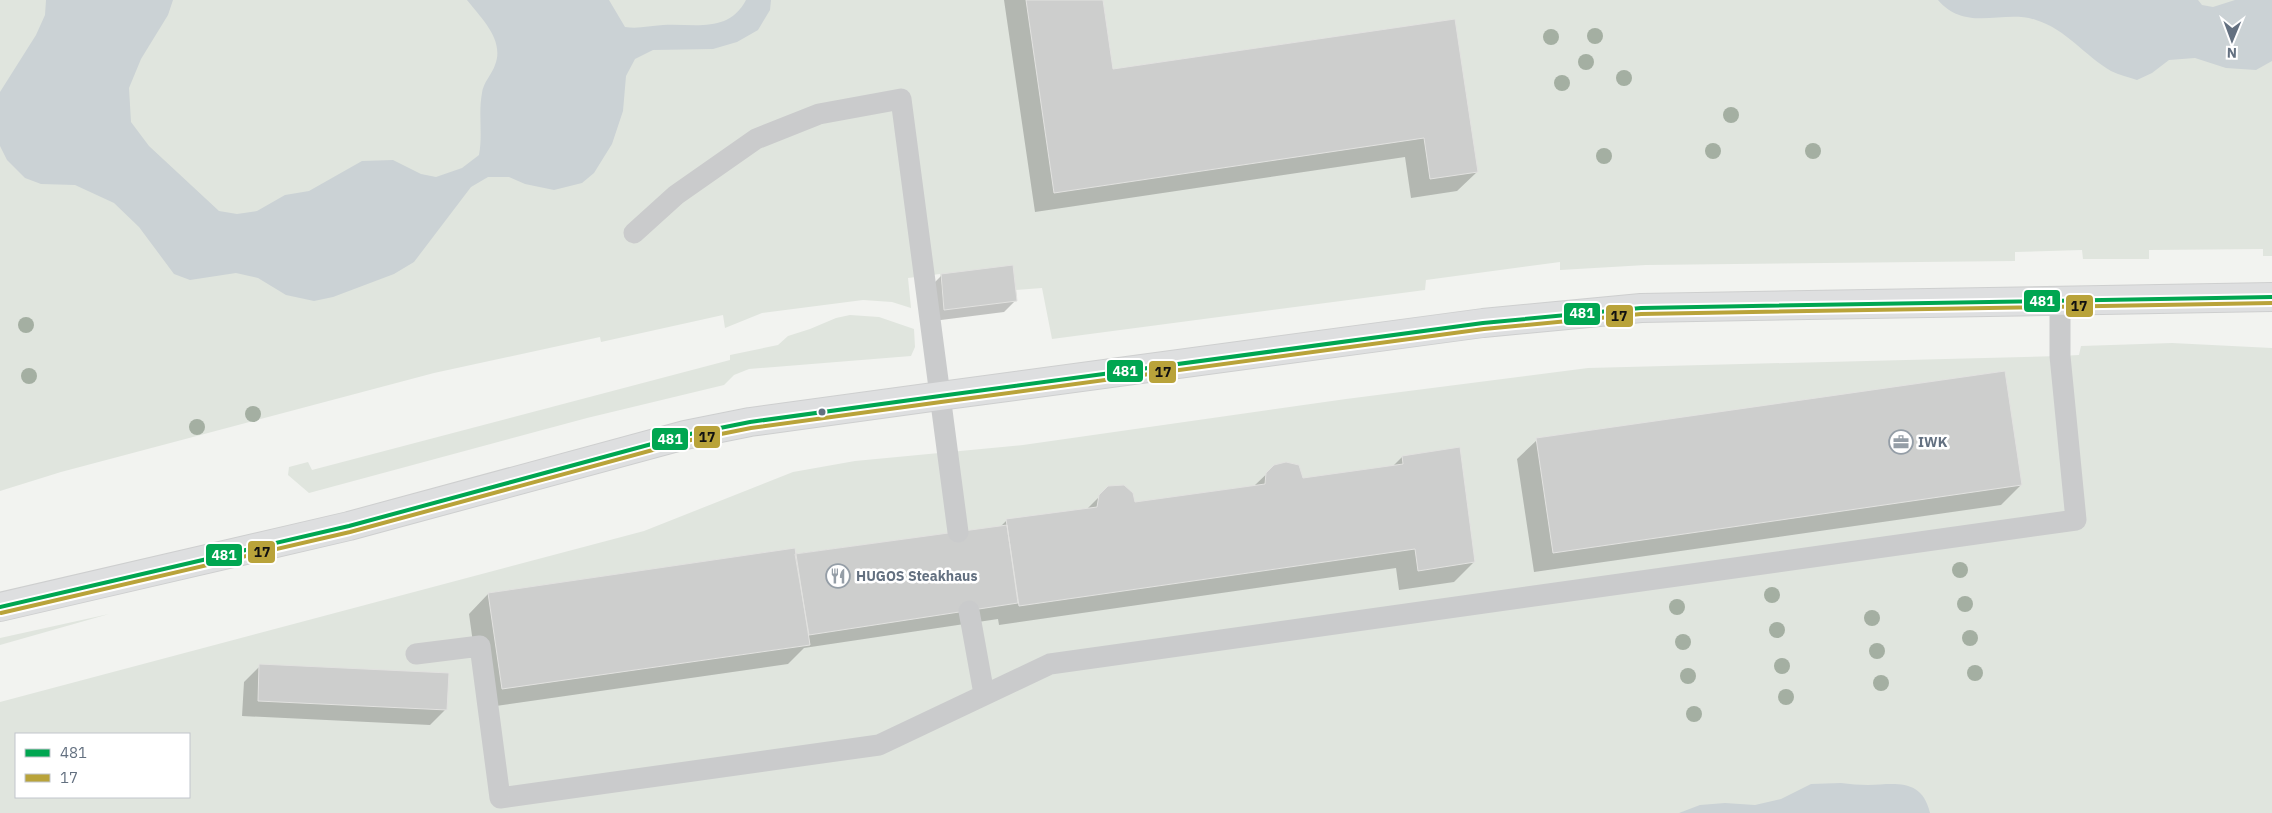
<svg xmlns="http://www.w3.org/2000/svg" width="2272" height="813" viewBox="0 0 2272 813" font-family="'IBM Plex Sans',sans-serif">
<rect width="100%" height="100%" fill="#f2f3f0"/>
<!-- green -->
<path fill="#e0e5de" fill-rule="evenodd" d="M 0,0 L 2272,0 L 2272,256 L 2263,256 L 2263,249 L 2149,250 L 2149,259 L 2083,259 L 2082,250 L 2015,252 L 2015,261 L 1646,265 L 1560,270 L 1560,262 L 1426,280 L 1425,290 L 1052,339 L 1042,288 L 1016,290 L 1017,301 L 944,310 L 940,274 L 908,278 L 911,308 L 892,302 L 863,300 L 762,313 L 725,328 L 723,315 L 601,342 L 600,337 L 434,373 L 61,472 L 0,491 Z
M 850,315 L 879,317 L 914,329 L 915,347 L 911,356 L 749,369 L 734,375 L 724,385 L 587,418 L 309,493 L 288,475 L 289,467 L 308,462 L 312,470 L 730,360 L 730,355 L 778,345 L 788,336 L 810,329 L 836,318 Z
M 2172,343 L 2272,348 L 2272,813 L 0,813 L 0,702 L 644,531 L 793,472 L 855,461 L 1023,445 L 1346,399 L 1588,368 L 2060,356 L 2079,355 L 2081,346 ZM 16,734 L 189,734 L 189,797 L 16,797 Z
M 109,614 L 0,645 L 0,638 Z"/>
<!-- water -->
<path fill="#cbd2d5" d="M 46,0 L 173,0 L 168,15 L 141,59 L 129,88 L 131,122 L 149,146 L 219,211 L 237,214 L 257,211 L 285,195 L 309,191 L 362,161 L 393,160 L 421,174 L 436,177 L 462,168 L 479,155 C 483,134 478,114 482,93 C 483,83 492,74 495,65 C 505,40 481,18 467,0 L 609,0 L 625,27 C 638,29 649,26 663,25 C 694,23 728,34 746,0 L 771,0 L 770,10 L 758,30 L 737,42 L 713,49 L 653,50 L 635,59 L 626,76 L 623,111 L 612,144 L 594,173 L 582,183 L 554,190 L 525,184 L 509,177 L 488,177 L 471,187 L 414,262 L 394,274 L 333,297 L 314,301 L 286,295 L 258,278 L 236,273 L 190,280 L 174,274 L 139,227 L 114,203 L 75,185 L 41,184 L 25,178 L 7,160 L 0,146 L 0,92 L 36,35 L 45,15 Z
M 1938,0 L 2198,0 L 2202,5 L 2213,7 L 2235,0 L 2272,0 L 2272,61 L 2256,70 L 2226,68 L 2195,58 L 2169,60 L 2152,73 L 2137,80 C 2129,77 2119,75 2111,71 C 2085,56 2066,29 2036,20 C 2003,9 1966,33 1938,0 Z
M 1841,783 C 1850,784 1859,785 1868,785 C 1896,784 1922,778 1930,813 L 1679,813 L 1700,805 L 1725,803 L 1755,805 L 1781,799 L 1811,784 Z"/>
<!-- shadow -->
<path fill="#0003" d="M 1004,0 L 1102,0 L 1112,71 L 1454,21 L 1477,172 L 1457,191 L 1411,198 L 1405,157 L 1035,212 Z
M 941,276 L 1015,301 L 1004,312 L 933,321 L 930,287 Z
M 1537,440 L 2021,485 L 2001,505 L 1534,572 L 1517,459 Z
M 1402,457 L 1474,562 L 1454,582 L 1399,590 L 1396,568 L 999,625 L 998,619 L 804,648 L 788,664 L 482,708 L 469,614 L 488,594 L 1000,527 L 1006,521 L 1086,510 L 1109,487 L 1134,503 L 1254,486 L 1275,466 L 1302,480 L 1392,467 Z
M 260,666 L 446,709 L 430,725 L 242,716 L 244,682 Z"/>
<!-- building -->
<path fill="#cdcecd" stroke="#e2e2e0" d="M 1026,0 L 1103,0 L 1113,69 L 1455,19 L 1478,172 L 1430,179 L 1424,138 L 1054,193 Z
M 1013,265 L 1017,301 L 944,310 L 941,274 Z
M 2005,371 L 2022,485 L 1553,553 L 1536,438 Z
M 1460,447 L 1475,562 L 1418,571 L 1415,549 L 1019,606 L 1006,519 L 1097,507 L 1099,495 L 1108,486 L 1124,485 L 1133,493 L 1135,502 L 1265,484 L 1266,473 L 1274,465 L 1286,462 L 1299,465 L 1303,478 L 1403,464 L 1402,456 Z
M 1007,525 L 1018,603 L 809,635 L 795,554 Z
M 795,548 L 810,645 L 502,689 L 488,593 Z
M 259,664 L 449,673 L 447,710 L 258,701 Z"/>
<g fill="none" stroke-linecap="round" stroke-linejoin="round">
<!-- secondary casing -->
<g stroke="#cecfcf" stroke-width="30">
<path id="secondary" d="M 0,607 L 349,526 L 685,435 L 750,422 L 940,396 L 1483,323 L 1641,308 L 2272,297"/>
</g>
<!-- lane -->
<path stroke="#cacbcc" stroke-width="21" d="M 634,233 L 676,195 L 756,139 L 819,114 L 901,99 L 958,532
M 969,611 L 984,694
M 416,654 L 480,646 L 500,798 L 879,745 L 1050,664 L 2076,520 L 2060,356 L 2060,301"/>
<!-- secondary -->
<use href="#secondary" stroke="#dedfe0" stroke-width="28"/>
<!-- bus-1 casing -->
<g stroke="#fff" stroke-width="8">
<path id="bus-1" d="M 0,607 L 349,526 L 685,435 L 750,422 L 940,396 L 1483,323 L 1641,308 L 2272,297"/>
</g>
<!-- bus-2 casing -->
<g stroke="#fff" stroke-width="8">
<path id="bus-2" d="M 1,613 L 350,532 L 686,441 L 751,428 L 941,402 L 1484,329 L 1641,314 L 2272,303"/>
</g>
<!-- bus-1 -->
<use href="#bus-1" stroke="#00a651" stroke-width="4"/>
<!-- bus-2 -->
<use href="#bus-2" stroke="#b9a33a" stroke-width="4"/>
</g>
<!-- trees -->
<g fill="#a4afa2">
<circle cx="1595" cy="36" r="8"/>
<circle cx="1551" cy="37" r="8"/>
<circle cx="1586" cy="62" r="8"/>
<circle cx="1624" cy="78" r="8"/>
<circle cx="1562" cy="83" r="8"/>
<circle cx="1731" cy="115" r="8"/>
<circle cx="1713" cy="151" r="8"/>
<circle cx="1813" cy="151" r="8"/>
<circle cx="1604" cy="156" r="8"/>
<circle cx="26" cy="325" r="8"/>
<circle cx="29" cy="376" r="8"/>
<circle cx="253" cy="414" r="8"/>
<circle cx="197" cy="427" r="8"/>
<circle cx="1960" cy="570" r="8"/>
<circle cx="1772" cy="595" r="8"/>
<circle cx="1965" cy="604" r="8"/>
<circle cx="1677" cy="607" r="8"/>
<circle cx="1872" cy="618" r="8"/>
<circle cx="1777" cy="630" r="8"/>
<circle cx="1970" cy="638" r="8"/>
<circle cx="1683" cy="642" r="8"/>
<circle cx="1877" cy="651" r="8"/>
<circle cx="1782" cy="666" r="8"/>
<circle cx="1975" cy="673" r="8"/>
<circle cx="1688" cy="676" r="8"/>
<circle cx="1881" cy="683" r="8"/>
<circle cx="1786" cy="697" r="8"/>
<circle cx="1694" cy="714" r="8"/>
</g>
<!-- icons -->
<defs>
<g id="office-ring" transform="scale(1.25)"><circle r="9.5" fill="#fff" stroke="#959ea7" stroke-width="1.5"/><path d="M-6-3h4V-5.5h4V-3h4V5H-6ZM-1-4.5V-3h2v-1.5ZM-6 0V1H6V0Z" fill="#959ea7"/></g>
<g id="restaurant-ring" transform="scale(1.25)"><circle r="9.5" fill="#fff" stroke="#959ea7" stroke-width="1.5"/><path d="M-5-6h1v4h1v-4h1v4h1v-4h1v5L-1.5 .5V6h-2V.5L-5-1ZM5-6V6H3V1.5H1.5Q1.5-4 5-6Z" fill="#959ea7"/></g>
</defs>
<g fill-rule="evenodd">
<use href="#office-ring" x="1901" y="442"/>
<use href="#restaurant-ring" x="838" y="576"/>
</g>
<!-- markers -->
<circle fill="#637080" stroke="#fff" stroke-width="2" cx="822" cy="412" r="4.5"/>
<g text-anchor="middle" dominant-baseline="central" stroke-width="5" stroke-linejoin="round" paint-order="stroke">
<!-- poi labels -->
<g font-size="14" font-weight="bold" fill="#637080" stroke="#fff" text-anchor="start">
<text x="1918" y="442">IWK</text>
<text x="856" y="576">HUGOS Steakhaus</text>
</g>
</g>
<g stroke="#fff" stroke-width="2">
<rect x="2023" y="289" width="38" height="24" rx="5" fill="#00a651"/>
<rect x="2065" y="294" width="29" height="24" rx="5" fill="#b9a33a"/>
<rect x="1563" y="302" width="38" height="24" rx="5" fill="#00a651"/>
<rect x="1605" y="304" width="29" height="24" rx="5" fill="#b9a33a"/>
<rect x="1106" y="359" width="38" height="24" rx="5" fill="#00a651"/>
<rect x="1148" y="360" width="29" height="24" rx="5" fill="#b9a33a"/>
<rect x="693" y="425" width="28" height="24" rx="5" fill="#b9a33a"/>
<rect x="651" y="427" width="38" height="24" rx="5" fill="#00a651"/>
<rect x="247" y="540" width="29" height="24" rx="5" fill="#b9a33a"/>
<rect x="205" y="543" width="38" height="24" rx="5" fill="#00a651"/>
</g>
<g font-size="14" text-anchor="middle" font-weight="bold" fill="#fff">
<text x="2042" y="306">481</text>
<text x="1582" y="318">481</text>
<text x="1125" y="376">481</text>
<text x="670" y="444">481</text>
<text x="224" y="560">481</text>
</g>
<g font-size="14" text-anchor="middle" font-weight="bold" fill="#111">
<text x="2079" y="311">17</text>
<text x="1619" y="321">17</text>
<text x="1163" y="377">17</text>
<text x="707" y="442">17</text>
<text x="262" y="557">17</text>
</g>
<!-- legend -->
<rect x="15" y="733" width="175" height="65" fill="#ffffff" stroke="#c1c6cc"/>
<rect x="25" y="749" width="25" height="8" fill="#00a651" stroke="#c1c6cc"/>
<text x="60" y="758" font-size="15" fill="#637080">481</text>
<rect x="25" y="774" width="25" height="8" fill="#b9a33a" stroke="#c1c6cc"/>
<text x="60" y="783" font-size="15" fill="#637080">17</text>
<!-- north arrow -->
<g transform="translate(2232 40) rotate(181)" stroke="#ffffff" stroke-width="4" paint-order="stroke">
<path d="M0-4L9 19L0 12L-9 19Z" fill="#637080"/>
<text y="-8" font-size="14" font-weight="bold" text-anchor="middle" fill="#637080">N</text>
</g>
</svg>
